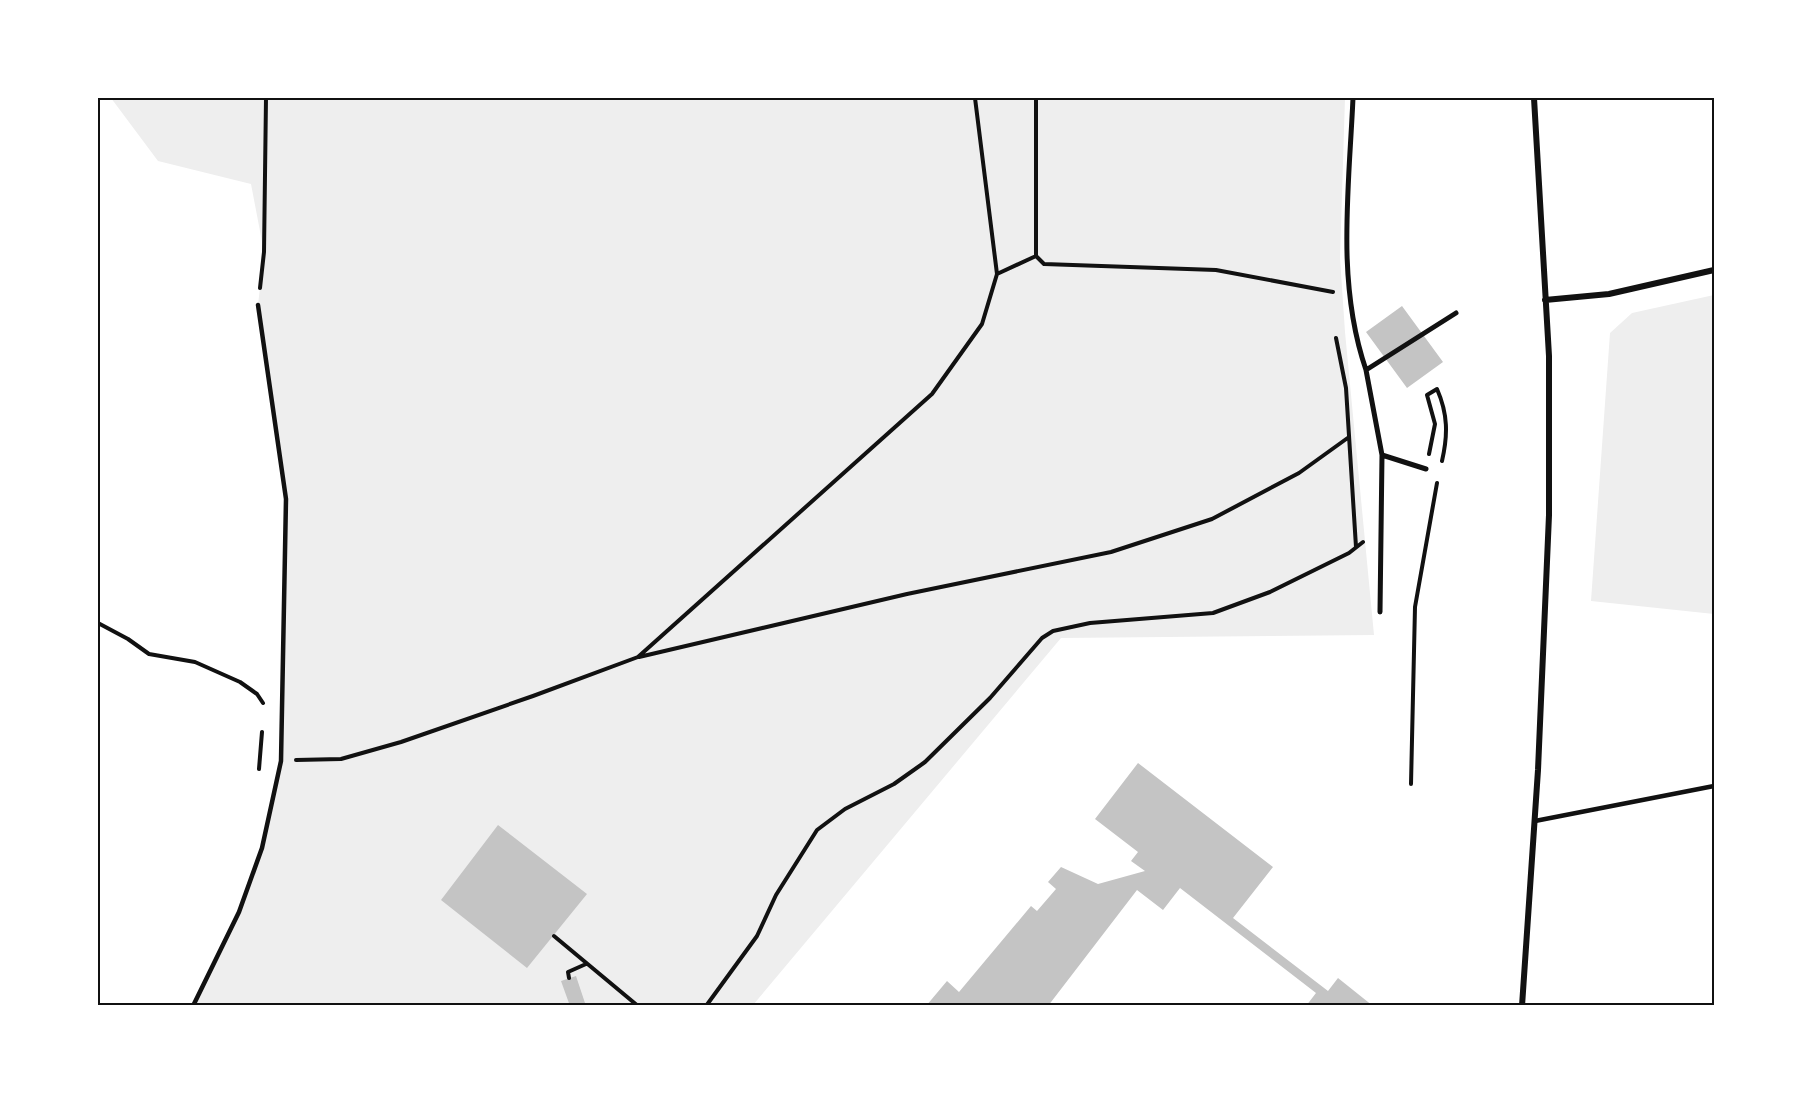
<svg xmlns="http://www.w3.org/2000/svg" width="1812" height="1103" viewBox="0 0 1812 1103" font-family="Quicksand,sans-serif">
<rect width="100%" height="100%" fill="#fff"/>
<!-- green -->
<path fill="#eee" d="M 111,98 L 1345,98 L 1340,258 L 1345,332 L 1374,635 L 1061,638 L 753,1005 L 193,1005 L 239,912 L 262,848 L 281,761 L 286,499 L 258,305 L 264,252 L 251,184 L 158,161 Z
M 1714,295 L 1714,614 L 1591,601 L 1610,333 L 1632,313 Z"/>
<!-- building -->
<path fill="#c4c4c4" d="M 1402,306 L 1443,362 L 1407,388 L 1366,332 Z
M 1138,763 L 1273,867 L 1233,918 L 1328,991 L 1338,978 L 1373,1006 L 1306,1006 L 1316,993 L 1180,888 L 1163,910 L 1137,890 L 1048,1006 L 926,1006 L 947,981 L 959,992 L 1031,906 L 1037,911 L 1056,889 L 1048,882 L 1061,867 L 1098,884 L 1145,871 L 1131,861 L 1138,852 L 1095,819 Z
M 498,825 L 587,894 L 527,968 L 441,900 Z
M 576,976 L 585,1003 L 570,1006 L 561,981 Z"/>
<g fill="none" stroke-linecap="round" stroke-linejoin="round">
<!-- path -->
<path stroke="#111" stroke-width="4" d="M 1036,98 L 1036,256 L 1044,264 L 1216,270 L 1333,292
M 997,274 L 1036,256
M 260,288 L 264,252 L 266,98
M 1336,338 L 1346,388 L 1356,547
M 1429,454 L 1435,424 L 1427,395 L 1437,389 C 1448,414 1448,435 1442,461
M 98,623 L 128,639 L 149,654 L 195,662 L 240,682 L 257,694 L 263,703
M 639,657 L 907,594 L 1111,552 L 1212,519 L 1299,473 L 1349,437
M 296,760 L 341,759 L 401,742 L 533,696 L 638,657 L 932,394 L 982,324 L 997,274 L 975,98
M 259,769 L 262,732
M 1411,784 L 1415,607 L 1437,483
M 554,936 L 638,1006
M 569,978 L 568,972 L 586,964
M 706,1006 L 757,936 L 776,895 L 817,830 L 845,809 L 894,784 L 925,762 L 990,698 L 1042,638 L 1053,631 L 1090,623 L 1213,613 L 1270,592 L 1349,553 L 1363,542"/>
<!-- service -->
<path stroke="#111" stroke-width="4.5" d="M 1535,821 L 1714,786
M 193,1006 L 239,912 L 262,848 L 281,761 L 286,499 L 258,305"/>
<!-- pedestrian -->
<path stroke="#111" stroke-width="5" d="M 1353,98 C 1349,188 1336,283 1366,370 L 1456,313
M 1366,370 L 1382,455 L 1426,469
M 1380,612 L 1382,455"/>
<!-- minor -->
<path stroke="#111" stroke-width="6" d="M 1545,300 L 1609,294 L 1714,270
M 1522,1006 L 1538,770 L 1549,515 L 1549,356 L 1534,98"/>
</g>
<!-- border -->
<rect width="1812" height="1103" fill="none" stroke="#ffffff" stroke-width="198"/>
<rect x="99" y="99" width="1614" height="905" fill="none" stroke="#111" stroke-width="2"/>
</svg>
